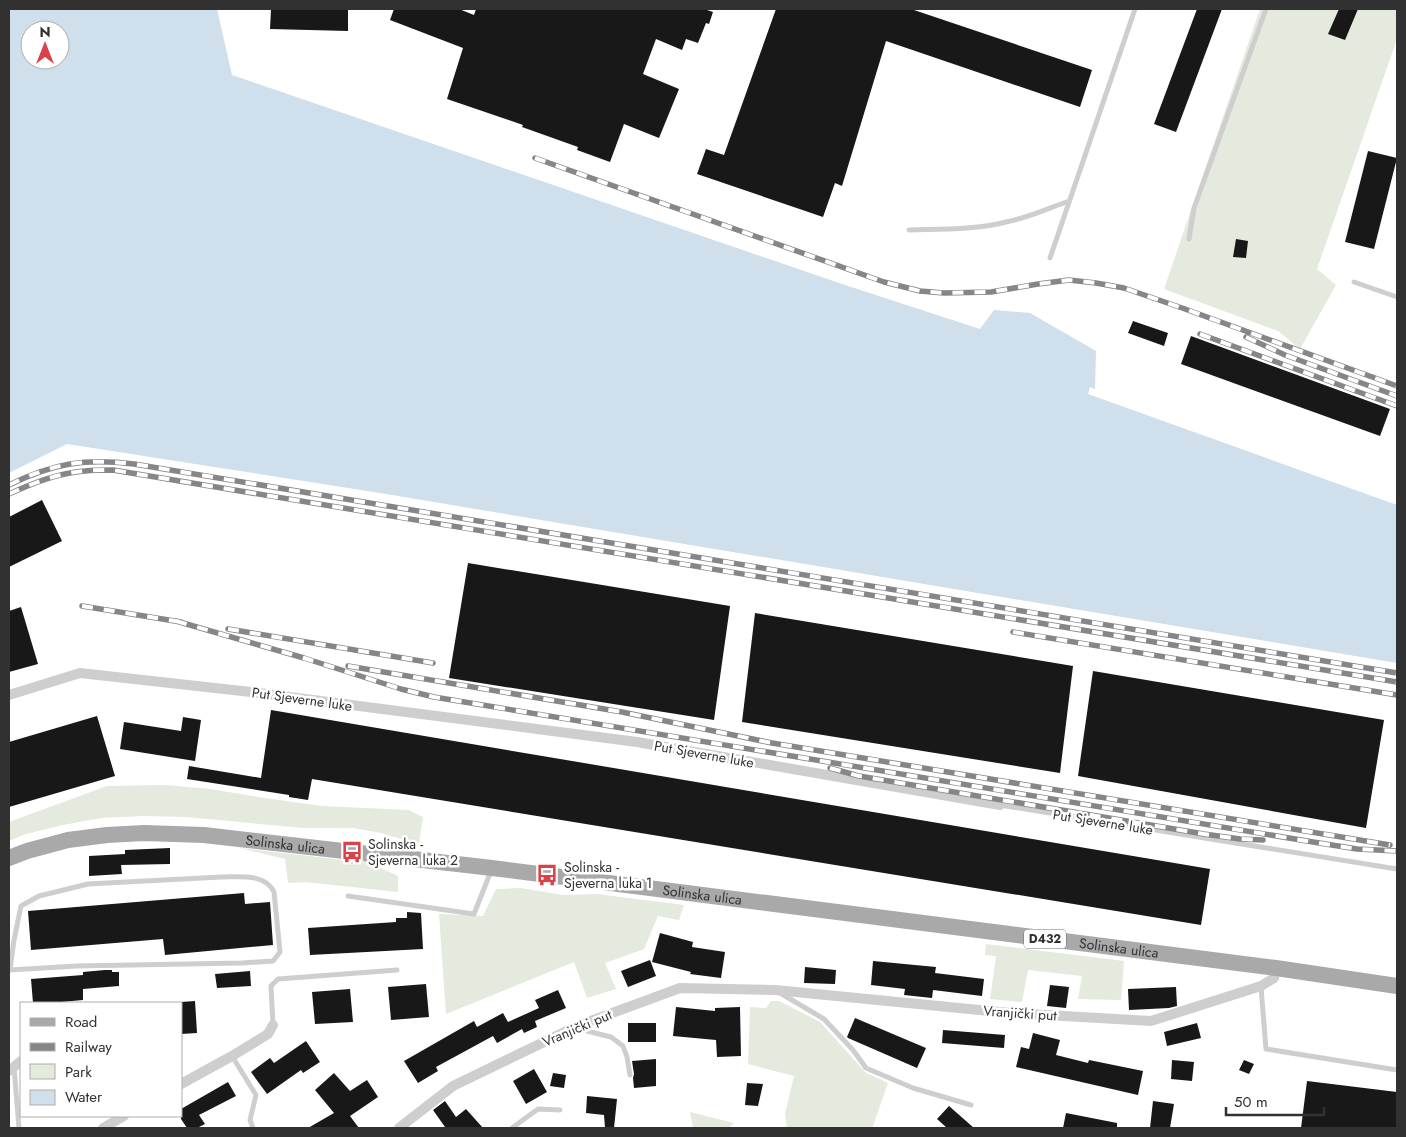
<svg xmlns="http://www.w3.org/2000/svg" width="1406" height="1137" viewBox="0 0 1406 1137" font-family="Jost,sans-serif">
<rect width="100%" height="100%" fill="#fff"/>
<!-- green -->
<path fill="#e4eade" d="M 1260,9 L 1397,9 L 1397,39 L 1317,269 L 1336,285 L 1300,349 L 1278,331 L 1164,289 Z
M 166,785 L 210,789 L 265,798 L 322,806 L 409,810 L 423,817 L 419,844 L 381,833 L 353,828 L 303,828 L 185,817 L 143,816 L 101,818 L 63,825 L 26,834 L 9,841 L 9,822 L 107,786 Z
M 239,848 L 370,863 L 398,876 L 398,892 L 305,882 L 288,883 L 285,859 Z
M 521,888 L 563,895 L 597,894 L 684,905 L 679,920 L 658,916 L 644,949 L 605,963 L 616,989 L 587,998 L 574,962 L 446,1014 L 439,914 L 483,916 L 496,889 Z
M 986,944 L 1124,961 L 1121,1000 L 1078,999 L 1082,976 L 1028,970 L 1022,1002 L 990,999 L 996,956 L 985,955 Z
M 771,1001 L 779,1001 L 820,1022 L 866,1073 L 888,1083 L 873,1126 L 874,1128 L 787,1128 L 785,1114 L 794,1076 L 748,1064 L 750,1007 L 766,1008 Z
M 690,1112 L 734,1123 L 729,1128 L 693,1128 Z"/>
<!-- water -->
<path fill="#cfdfeb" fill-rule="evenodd" d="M 9,9 L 217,9 L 232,75 L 842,284 L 980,329 L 994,310 L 1030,313 L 1096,351 L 1095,389 L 1090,387 L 1088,394 L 1397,505 L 1397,663 L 380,493 L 67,444 L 9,473 ZM 30,30 L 60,30 L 60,60 L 30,60 Z"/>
<!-- building -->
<path fill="#181818" d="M 271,9 L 348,9 L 348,31 L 270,29 Z
M 394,9 L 459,9 L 474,15 L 476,9 L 704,9 L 713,12 L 709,24 L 706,23 L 698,43 L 686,39 L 682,50 L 656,39 L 643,74 L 679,89 L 659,138 L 624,124 L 610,162 L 577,150 L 578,147 L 522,127 L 523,125 L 447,99 L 463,48 L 390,20 Z
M 776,9 L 911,9 L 1092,70 L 1080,107 L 886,41 L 842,186 L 835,183 L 823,217 L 697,174 L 706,149 L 724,155 Z
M 1197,9 L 1222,9 L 1176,132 L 1154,124 Z
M 1339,9 L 1358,9 L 1345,40 L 1328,34 Z
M 1368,151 L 1397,158 L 1374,249 L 1345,242 Z
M 1236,239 L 1248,241 L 1246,258 L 1233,257 Z
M 1133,321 L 1168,333 L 1164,346 L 1128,333 Z
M 1191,336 L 1390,409 L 1380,436 L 1181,364 Z
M 42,500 L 62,541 L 9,567 L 9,517 Z
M 468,563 L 730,606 L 714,720 L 449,678 Z
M 21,607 L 38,664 L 9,672 L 9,611 Z
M 755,613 L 1073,666 L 1060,773 L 742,722 Z
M 1093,671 L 1384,720 L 1366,828 L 1078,776 Z
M 271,710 L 1210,869 L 1201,925 L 312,779 L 308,800 L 289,797 L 289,795 L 187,779 L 189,766 L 261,778 Z
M 97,716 L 115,776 L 9,807 L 9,742 Z
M 183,717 L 201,720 L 195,761 L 120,749 L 124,722 L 181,731 Z
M 170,848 L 170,864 L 121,865 L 122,874 L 89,876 L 89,856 L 125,854 L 125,850 Z
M 244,893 L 245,904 L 270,902 L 273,945 L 165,955 L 163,939 L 31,950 L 28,911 Z
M 407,912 L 421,913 L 423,949 L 310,955 L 308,928 L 396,922 L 396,918 L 407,918 Z
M 660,933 L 693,942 L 692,947 L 725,952 L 721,978 L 690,974 L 691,972 L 652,962 Z
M 650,960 L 656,976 L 628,987 L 621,971 Z
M 873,961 L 936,967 L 935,973 L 984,979 L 982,996 L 933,990 L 932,998 L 904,995 L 905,989 L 871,985 Z
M 805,967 L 836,970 L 835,984 L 804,983 Z
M 105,970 L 112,970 L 112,972 L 119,972 L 119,986 L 83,989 L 83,1000 L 50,1003 L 33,1003 L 31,979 L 83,975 L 83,972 Z
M 250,971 L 251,986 L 217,988 L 215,974 Z
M 426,984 L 429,1017 L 391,1020 L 388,987 Z
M 1050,985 L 1069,987 L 1066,1008 L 1047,1006 Z
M 1176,987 L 1177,1006 L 1169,1008 L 1129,1010 L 1128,989 Z
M 350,989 L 353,1022 L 315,1024 L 312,992 Z
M 558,990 L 566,1008 L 535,1021 L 537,1027 L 524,1033 L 522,1029 L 497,1043 L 493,1036 L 436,1067 L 438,1071 L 418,1083 L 404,1061 L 474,1021 L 477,1027 L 503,1013 L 508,1022 L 539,1008 L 535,1000 Z
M 195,1001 L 197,1033 L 181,1034 L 181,1002 Z
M 676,1007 L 715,1011 L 715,1008 L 740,1007 L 741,1056 L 717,1057 L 716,1040 L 673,1036 Z
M 855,1018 L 926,1048 L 917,1068 L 848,1038 L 847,1037 Z
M 628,1023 L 656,1023 L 656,1042 L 628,1042 Z
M 1197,1023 L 1201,1038 L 1167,1046 L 1164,1032 Z
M 943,1030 L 1005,1035 L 1004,1048 L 942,1043 Z
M 1033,1033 L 1060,1040 L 1056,1055 L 1088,1063 L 1089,1060 L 1143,1071 L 1138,1095 L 1016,1067 L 1021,1047 L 1029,1049 Z
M 306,1041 L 320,1062 L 303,1073 L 301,1070 L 267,1094 L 251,1072 L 270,1058 L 274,1063 Z
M 656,1059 L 656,1086 L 634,1088 L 633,1078 L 634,1074 L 632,1061 Z
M 1172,1060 L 1194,1062 L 1192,1081 L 1171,1079 Z
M 1244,1060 L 1254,1064 L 1249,1074 L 1239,1070 Z
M 534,1069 L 547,1092 L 526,1104 L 513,1081 Z
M 334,1073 L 350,1091 L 367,1080 L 378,1097 L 350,1116 L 359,1128 L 308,1128 L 334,1113 L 315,1090 Z
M 553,1073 L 566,1075 L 564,1088 L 550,1086 Z
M 1307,1081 L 1397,1092 L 1397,1128 L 1301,1128 Z
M 228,1082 L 236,1096 L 199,1115 L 205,1124 L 197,1128 L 187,1128 L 181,1119 L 181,1109 Z
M 747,1083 L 763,1084 L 758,1106 L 745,1105 Z
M 587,1096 L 617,1099 L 614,1128 L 605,1128 L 604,1115 L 586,1113 Z
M 445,1101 L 456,1117 L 466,1109 L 483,1128 L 443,1128 L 445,1127 L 433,1110 Z
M 1153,1101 L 1174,1104 L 1170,1128 L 1150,1128 Z
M 949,1106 L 974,1128 L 947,1128 L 937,1119 Z
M 1066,1113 L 1117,1123 L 1117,1128 L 1063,1128 Z"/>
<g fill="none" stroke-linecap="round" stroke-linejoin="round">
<!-- lane -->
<path stroke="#cecece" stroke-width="5" d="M 909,230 C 941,229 975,230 1006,222 C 1028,218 1049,208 1069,201
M 1189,239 L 1194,208 L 1266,9
M 1050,258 L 1135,9
M 1354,282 L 1397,297
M 1000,805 L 1397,869
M 221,877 C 239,877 265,873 274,892 L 280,952 L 273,961 L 242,963 L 76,966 L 10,970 L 14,940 L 21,906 L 39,896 L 88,884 Z
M 348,896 L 474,914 L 491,871
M 1261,987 L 1266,1049 L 1397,1070
M 780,993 L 824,1019 L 853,1050 L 866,1068 L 913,1088 L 971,1105
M 273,1025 L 271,986 L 278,979 L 397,970
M 577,1026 L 587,1031 L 611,1037 L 623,1046 L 627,1057 L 630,1075
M 232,1056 L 256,1095 L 250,1120 L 253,1128
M 14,1067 L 19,1128
M 512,1128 L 538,1109 L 560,1110"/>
<!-- street -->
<path stroke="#cecece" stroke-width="10" d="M 9,695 L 80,673 L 251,692 L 637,742 L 1000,805
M 9,1071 L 21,1061
M 181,1084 L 232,1056 L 268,1034 L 273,1025
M 103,1128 L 124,1116
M 399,1128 L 453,1086 L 577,1026 L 680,988 L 775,990 L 1010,1013 L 1151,1021 L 1261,986 L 1274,978 L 1276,968"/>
<!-- primary -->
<path stroke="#a9a9a9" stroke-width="16" id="s1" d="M 9,858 L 27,851 L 68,840 L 107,835 L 144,833 L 204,835 L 492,868 L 1276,968 L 1397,986"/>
<!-- rail casing -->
<g stroke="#868686" stroke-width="5.5">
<path id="rail" d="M 535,158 L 884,282 L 920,291 L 944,293 L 991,292 L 1038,284 L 1069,280 L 1096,283 L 1124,288 L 1185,309 L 1397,386
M 1200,334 L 1397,406
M 1246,337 L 1285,355 L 1397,396
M 9,485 C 54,463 85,458 134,464 L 1397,673
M 9,494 C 33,483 58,473 85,471 C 94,470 104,470 113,470 L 1397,682
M 82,606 L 181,622
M 176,621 L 304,658 L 401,689 L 434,697 L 1313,842 L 1357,849 L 1397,851
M 228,629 L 433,663
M 1013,632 L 1397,695
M 348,666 L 622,712 L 772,743 L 1390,845
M 830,768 L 859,776 L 1204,834 L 1240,839 L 1263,840"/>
</g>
<!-- rail -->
<use href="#rail" stroke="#fff" stroke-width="4" stroke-dasharray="11" stroke-linecap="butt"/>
</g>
<!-- icons -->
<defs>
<g id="bus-bare" transform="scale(1.725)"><path d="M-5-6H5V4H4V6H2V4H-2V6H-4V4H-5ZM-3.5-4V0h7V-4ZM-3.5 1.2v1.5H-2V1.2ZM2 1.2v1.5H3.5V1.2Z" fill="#db4148" stroke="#fff" stroke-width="2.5" paint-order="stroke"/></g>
</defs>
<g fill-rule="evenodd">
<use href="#bus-bare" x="352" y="852"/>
<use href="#bus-bare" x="547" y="875"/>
</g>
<g text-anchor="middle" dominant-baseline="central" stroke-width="5" stroke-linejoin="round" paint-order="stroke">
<!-- shield labels -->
<rect fill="#fff" stroke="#6f6f6f" stroke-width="1" x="1024" y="929.5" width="42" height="19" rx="4"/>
<g font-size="12" font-weight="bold" fill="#313131">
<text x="1045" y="939">D432</text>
</g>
<!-- street labels -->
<g font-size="14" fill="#313131" stroke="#fff">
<text transform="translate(302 699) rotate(8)">Put Sjeverne luke</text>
<text transform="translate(704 754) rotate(10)">Put Sjeverne luke</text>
<text transform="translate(1103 822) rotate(9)">Put Sjeverne luke</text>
<text stroke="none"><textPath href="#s1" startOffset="280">Solinska ulica</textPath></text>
<text stroke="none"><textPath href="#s1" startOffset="700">Solinska ulica</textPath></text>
<text stroke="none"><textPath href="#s1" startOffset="1120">Solinska ulica</textPath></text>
<text transform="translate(1020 1013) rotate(4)">Vranjički put</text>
<text transform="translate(577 1028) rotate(-23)">Vranjički put</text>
</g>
<!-- poi labels -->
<g font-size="14" fill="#313131" stroke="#fff" text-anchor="start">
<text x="368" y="844">Solinska -<tspan x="368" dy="16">Sjeverna luka 2</tspan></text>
<text x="564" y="867">Solinska -<tspan x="564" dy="16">Sjeverna luka 1</tspan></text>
</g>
</g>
<!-- border -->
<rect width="1406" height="1137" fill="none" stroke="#313131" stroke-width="20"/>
<!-- legend -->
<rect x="20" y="1002" width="162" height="115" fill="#ffffff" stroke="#adadad"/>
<rect x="30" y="1018" width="25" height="8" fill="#a9a9a9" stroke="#adadad"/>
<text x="65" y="1027" font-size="15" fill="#313131">Road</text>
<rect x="30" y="1043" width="25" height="8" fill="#868686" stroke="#adadad"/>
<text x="65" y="1052" font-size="15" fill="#313131">Railway</text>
<rect x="30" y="1064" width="25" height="15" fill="#e4eade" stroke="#adadad"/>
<text x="65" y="1077" font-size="15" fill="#313131">Park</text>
<rect x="30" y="1090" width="25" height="15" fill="#cfdfeb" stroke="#adadad"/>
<text x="65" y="1102" font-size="15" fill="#313131">Water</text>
<!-- north arrow -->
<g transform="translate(45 45)"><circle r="24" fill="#ffffff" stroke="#adadad"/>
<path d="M0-4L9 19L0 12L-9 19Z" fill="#db4148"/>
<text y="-8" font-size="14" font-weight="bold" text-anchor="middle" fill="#313131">N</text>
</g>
<!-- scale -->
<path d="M1226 1107v8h98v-8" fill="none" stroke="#313131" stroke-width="2.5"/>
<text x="1234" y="1107" font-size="15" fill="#313131" stroke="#ffffff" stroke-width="4" paint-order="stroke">50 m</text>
</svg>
